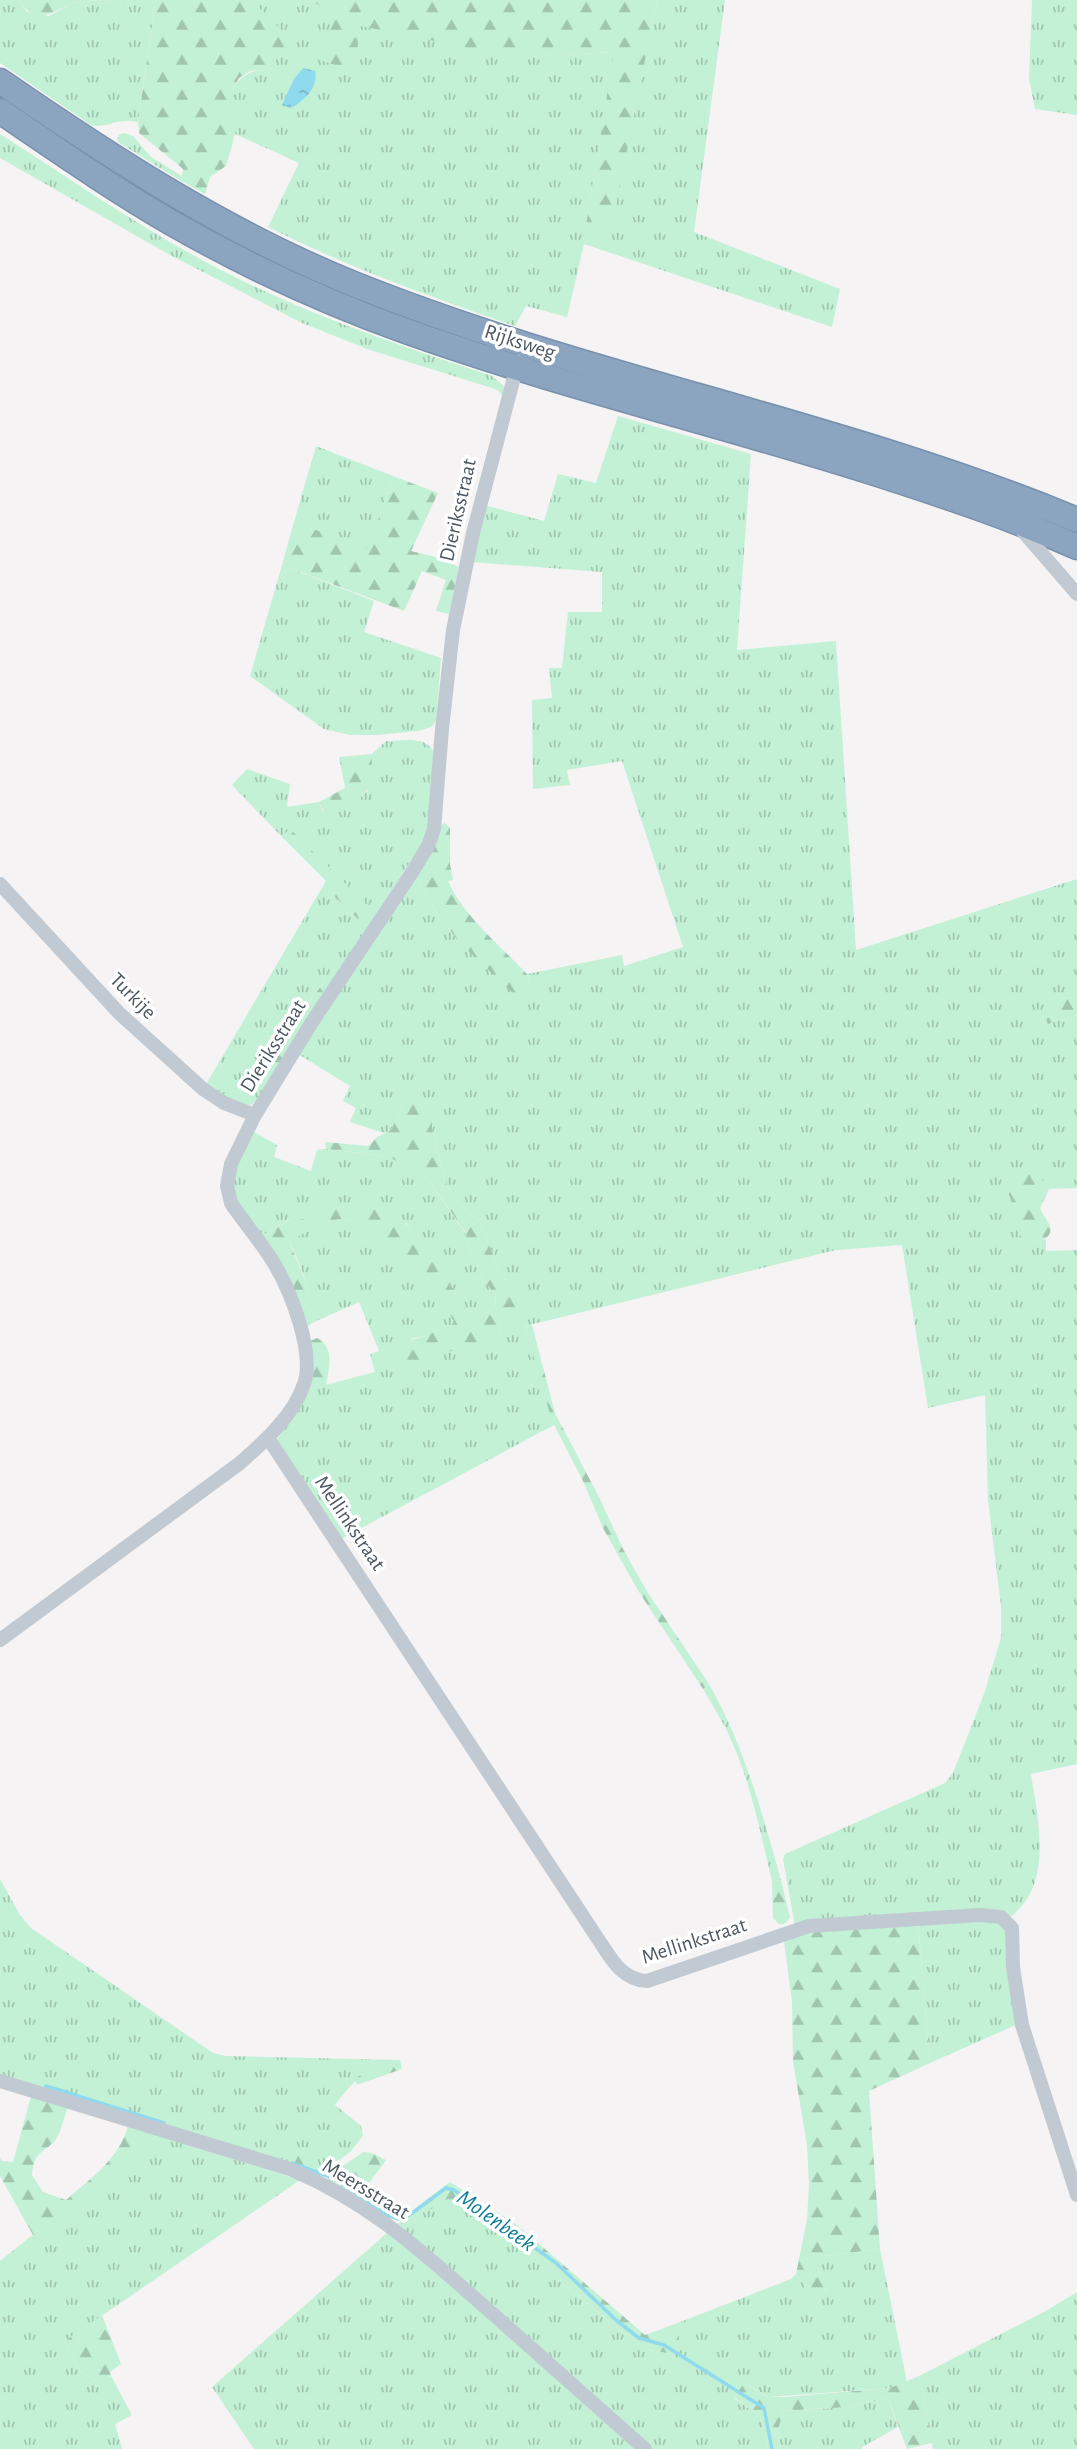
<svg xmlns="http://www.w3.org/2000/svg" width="1077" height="2449" viewBox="0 0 1077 2449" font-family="'Alegreya Sans',sans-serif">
<defs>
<pattern id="grass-tufts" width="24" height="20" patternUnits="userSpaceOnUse" patternTransform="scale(1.75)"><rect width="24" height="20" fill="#c3f1d5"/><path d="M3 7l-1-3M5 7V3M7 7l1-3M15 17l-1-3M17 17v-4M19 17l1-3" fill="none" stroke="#a0c6b0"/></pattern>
<pattern id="forest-firs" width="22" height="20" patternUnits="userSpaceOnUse" patternTransform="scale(1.75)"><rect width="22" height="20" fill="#c3f1d5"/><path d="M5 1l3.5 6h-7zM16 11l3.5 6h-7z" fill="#a0c6b0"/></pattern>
<pattern id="water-ripples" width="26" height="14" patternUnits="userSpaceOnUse" patternTransform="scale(1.75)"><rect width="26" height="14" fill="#90daee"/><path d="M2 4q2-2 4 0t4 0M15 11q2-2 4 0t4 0" fill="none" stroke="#78b4c4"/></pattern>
</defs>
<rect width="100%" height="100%" fill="#f5f3f3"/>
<!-- grass -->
<path fill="url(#grass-tufts)" d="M 0,0 L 19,0 L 27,12 L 49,16 L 71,4 L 96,0 L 155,5 L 138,122 C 116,117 108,129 91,125 L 0,63 Z
M 251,0 L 312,0 L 335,19 L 357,51 L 361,25 L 488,51 L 559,55 L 615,52 L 586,224 L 610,231 L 657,0 L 725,0 L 694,232 L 840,289 L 832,327 L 584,244 L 567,317 L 526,306 L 515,326 C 431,297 347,267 268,227 L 299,163 L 235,134 C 237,124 234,122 232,113 C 226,86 243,70 268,69 L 256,5 Z
M 1032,0 L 1077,0 L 1077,115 L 1035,109 L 1029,79 Z
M 125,133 L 133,136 L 151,157 L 182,176 L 181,181 L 118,142 L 117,138 L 120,134 Z
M 0,134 C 81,186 161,242 247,283 C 326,321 409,349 492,376 L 504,386 L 503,397 L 499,391 L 492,388 L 367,349 L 302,323 L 170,255 L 0,158 Z
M 618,416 L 751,454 L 737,650 L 836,641 L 856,950 L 1077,879 L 1077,996 L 1062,999 L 1048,1024 L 1077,1015 L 1077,1188 L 1049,1189 L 1039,1176 L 1008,1192 L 1032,1243 L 1046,1239 L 1046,1251 L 1077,1250 L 1077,1764 L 1031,1774 C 1038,1820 1054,1885 1010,1917 L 795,1926 L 783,1859 L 785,1854 L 945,1783 L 953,1773 L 984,1694 L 1001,1638 L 1001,1606 L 988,1500 L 985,1395 L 928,1408 L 902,1245 L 836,1250 L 525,1326 L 554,1425 L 339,1540 L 277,1440 L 310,1389 L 375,1372 L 370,1354 L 379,1351 L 359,1302 L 312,1323 C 312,1293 302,1268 289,1241 C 302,1234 329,1218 344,1219 C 369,1220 410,1259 426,1278 C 438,1291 446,1308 456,1323 L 425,1336 L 410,1339 L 455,1350 L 477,1350 L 500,1337 L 499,1322 L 527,1298 L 502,1277 L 480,1222 L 461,1206 L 447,1186 L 432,1129 L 431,1114 L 404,1103 L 391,1130 L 384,1133 L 350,1122 L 356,1108 L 343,1101 L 350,1086 L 298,1054 L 416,876 L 434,908 L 458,941 L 530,985 L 527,974 L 622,955 L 624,966 L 683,947 L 622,761 L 567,770 L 570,785 L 533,789 L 532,700 L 552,698 L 549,668 L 562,668 L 568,612 L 602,612 L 602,572 L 471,562 L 484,505 L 544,521 L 558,474 L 596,483 Z
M 316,446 L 393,476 L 368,550 L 294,522 Z
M 282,565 L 374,601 L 364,632 L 441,658 L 436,721 L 431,727 L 418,731 L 377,735 L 350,735 L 324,729 L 250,676 Z
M 386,741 C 402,741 425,735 433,751 L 430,820 L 421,845 L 330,984 L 325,981 L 273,1047 L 278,1065 L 258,1098 L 251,1105 L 238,1104 L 205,1086 L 323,886 L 357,918 L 290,829 L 282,837 L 232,785 L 247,769 L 290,784 L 287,807 L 319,802 L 323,812 L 367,792 L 372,754 Z
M 252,1131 L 277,1145 L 274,1157 L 311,1171 L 317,1150 L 326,1149 L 386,1156 L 425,1175 L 466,1234 L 469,1246 L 484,1281 L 496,1295 L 495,1308 L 480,1317 L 473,1314 L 462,1304 L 441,1269 L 406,1223 L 360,1205 L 339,1207 L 293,1223 L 289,1220 L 261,1236 L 237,1206 L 232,1174 Z
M 709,1684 C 744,1746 762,1812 781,1880 L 772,1881 C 760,1831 750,1778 727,1731 C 720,1717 711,1703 703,1689 Z
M 0,1879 L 20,1915 L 31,1928 L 213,2053 L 226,2056 L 400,2060 C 363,2072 359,2074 335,2105 L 361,2126 L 363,2136 L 350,2152 L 322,2173 L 303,2148 L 292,2168 L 0,2078 Z
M 989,1920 L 1006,1925 L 1018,2024 L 930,2063 L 918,1922 Z
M 158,2135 L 300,2180 L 65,2341 L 78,2369 L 93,2380 L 111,2376 L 132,2415 L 115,2424 L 122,2449 L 0,2449 L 0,2261 Z
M 449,2197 L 461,2201 L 643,2349 L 673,2354 L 679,2337 L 675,2324 L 791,2279 L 796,2274 L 812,2295 L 826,2291 C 820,2278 816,2269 824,2256 L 880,2249 L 907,2382 L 890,2388 L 768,2397 L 745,2382 L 734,2398 L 761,2417 L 768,2449 L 649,2449 L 398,2224 L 419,2205 L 425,2213 Z
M 388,2232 L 442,2276 L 635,2449 L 254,2449 L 212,2387 Z
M 1077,2292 L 1077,2449 L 933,2449 L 919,2376 L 1044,2312 Z
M 888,2398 L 898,2427 L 862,2447 L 862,2449 L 781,2449 L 778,2429 L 784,2411 L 847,2407 Z"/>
<!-- forest -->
<path fill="url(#forest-firs)" d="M 19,0 L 96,0 C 86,2 76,2 67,6 C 45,16 35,24 19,0 Z
M 98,0 L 251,0 L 291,40 L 268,69 L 250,71 L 239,78 L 233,89 L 232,113 L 237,124 L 232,146 L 226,166 L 210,177 L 205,194 L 181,181 L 183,169 L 139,133 L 138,122 L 155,6 Z
M 312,0 L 657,0 L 611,231 L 586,225 L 614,52 L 559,55 L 488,52 L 361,26 L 357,51 L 346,69 L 317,59 L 335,19 Z
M 393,476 L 438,493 L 411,551 L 440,558 L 459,567 L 449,614 L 436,611 L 446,580 L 422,571 L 404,611 L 282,565 L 294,522 L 368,549 Z
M 372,754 C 372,798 364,801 324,812 L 319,802 L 345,788 L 339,757 Z
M 445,823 L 450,828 L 450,864 L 453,880 L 448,881 C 464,917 500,945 527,974 L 530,985 L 522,992 L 513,993 L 458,941 L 434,908 L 416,876 L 441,825 Z
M 290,829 L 369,907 L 358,919 L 323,886 L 326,881 L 282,837 Z
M 326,980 L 330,984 L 278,1065 L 269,1059 L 273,1047 Z
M 1077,996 L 1077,1015 L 1048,1024 L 1042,1009 L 1062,999 Z
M 410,1101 L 417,1102 L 432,1114 L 432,1129 L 447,1186 L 461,1206 L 480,1222 L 502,1277 L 527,1298 L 532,1311 L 499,1322 L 500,1337 L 495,1344 L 477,1350 L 455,1350 L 397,1366 L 395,1354 L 401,1343 L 425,1336 L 455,1323 C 446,1308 438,1291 426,1278 C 409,1259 369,1220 344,1219 C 329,1218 303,1234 289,1241 C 300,1270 313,1290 312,1323 L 305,1329 L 261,1236 L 290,1220 L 293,1223 C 318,1212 354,1198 382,1206 C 401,1211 436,1259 446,1277 C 455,1292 463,1310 480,1317 L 495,1308 L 496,1295 L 484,1281 L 469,1246 L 466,1233 L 425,1175 L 386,1156 L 326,1149 L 325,1142 L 368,1146 L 377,1137 L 391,1130 L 404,1103 Z
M 1017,1172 L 1039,1176 L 1049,1189 L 1040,1208 C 1042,1214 1046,1218 1049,1224 C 1056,1238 1037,1244 1026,1243 L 1017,1231 L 1013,1205 L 1008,1192 L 1009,1181 Z
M 532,1325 L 555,1413 L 599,1497 L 623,1549 L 648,1593 L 709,1684 L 703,1689 L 639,1592 L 603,1528 L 583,1481 L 552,1421 L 525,1326 Z
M 317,1338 C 335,1347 329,1368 326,1385 L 310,1389 L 314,1362 L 310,1341 Z
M 781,1880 L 790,1918 L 784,1924 L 779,1924 L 773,1918 L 772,1881 Z
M 918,1922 L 930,2063 L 869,2091 L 880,2249 L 824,2256 C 816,2269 821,2279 826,2292 L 812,2295 L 796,2274 L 807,2220 L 809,2184 L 807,2145 L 793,2061 L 792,2002 L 784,1941 L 804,1933 Z
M 400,2060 L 402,2069 L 357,2085 L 355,2079 L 367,2070 Z
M 31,2096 L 68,2106 C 65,2115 59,2139 53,2143 C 39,2155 34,2154 32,2175 L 43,2192 L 66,2200 C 91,2178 119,2159 128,2126 L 158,2135 L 33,2235 L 0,2176 L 0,2158 L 2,2161 L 13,2162 Z
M 302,2148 L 317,2159 L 317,2168 L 322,2173 L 318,2175 L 292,2168 Z
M 364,2152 L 372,2153 L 386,2160 L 358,2198 L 327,2182 L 330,2174 Z
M 450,2182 L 517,2225 L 645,2335 L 675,2324 L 679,2337 L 679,2348 L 673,2354 L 643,2349 L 461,2201 L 449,2198 L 425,2213 L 419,2205 Z
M 102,2315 L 121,2364 L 110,2372 L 111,2376 L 93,2380 L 78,2369 L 65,2341 Z
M 919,2376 L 932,2443 L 907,2449 L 888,2398 L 847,2407 L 784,2411 L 778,2429 L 781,2449 L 768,2449 L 761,2417 L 734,2397 L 745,2382 L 768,2397 L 785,2397 L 890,2388 Z"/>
<!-- water -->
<path fill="url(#water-ripples)" d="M 303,68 L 315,71 C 319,87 304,101 291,108 L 282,105 L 294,79 Z"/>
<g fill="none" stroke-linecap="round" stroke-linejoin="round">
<!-- stream -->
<path stroke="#90daee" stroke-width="3.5" d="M 46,2086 L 164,2123
M 292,2163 L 333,2178 L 389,2216 L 399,2219 L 411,2214 L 446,2188 L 454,2190 L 556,2263 L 616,2320 L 639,2338 L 664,2345 L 764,2408 L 772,2449"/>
<!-- highway casing -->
<g stroke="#7690ad" stroke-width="27">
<path id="highway" d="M 0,81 C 113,159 229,234 356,285 C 591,379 843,423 1077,520
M 0,111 C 56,149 113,189 172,223 C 247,266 325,302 406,331 C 563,387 726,425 884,476 C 949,497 1015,519 1077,547"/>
</g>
<!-- street -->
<path stroke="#c1cad2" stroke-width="14" d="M 1020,528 L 1077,594
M 0,884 L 119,1013 L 203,1089 L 224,1103 L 255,1115
M 268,1438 L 602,1945 C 613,1962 624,1980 647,1981 L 809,1926 L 980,1915 L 1001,1917 L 1012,1928 L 1013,1967 L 1022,2025 L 1077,2195
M 0,1640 L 240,1463 C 264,1442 294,1415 304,1384 C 315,1353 291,1292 275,1265 C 262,1243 245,1224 231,1203 L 227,1186 L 231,1164 L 255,1115 L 312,1022 L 411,874 L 428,846 L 434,829 L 442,729 L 453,630 L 473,533 L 518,362
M 0,2081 L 290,2169 C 375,2205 425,2255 493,2314 C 543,2359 594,2404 645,2449"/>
<!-- highway -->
<use href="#highway" stroke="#8ba5c1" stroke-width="24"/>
</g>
<g text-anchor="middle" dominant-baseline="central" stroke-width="7" stroke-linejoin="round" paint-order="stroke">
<!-- street labels -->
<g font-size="21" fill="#4a5661" stroke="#fff">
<text transform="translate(520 342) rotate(18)">Rijksweg</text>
<text transform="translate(458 510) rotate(-77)">Dieriksstraat</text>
<text transform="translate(133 996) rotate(45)">Turkije</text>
<text transform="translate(273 1046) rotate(-58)">Dieriksstraat</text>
<text transform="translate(350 1523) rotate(56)">Mellinkstraat</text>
<text transform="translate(694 1941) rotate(-18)">Mellinkstraat</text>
<text transform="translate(366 2189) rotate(31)">Meersstraat</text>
</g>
<!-- water labels -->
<g font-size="23" font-style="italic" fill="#0c7c9b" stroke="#fff">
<text transform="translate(496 2221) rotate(35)">Molenbeek</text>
</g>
</g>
</svg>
